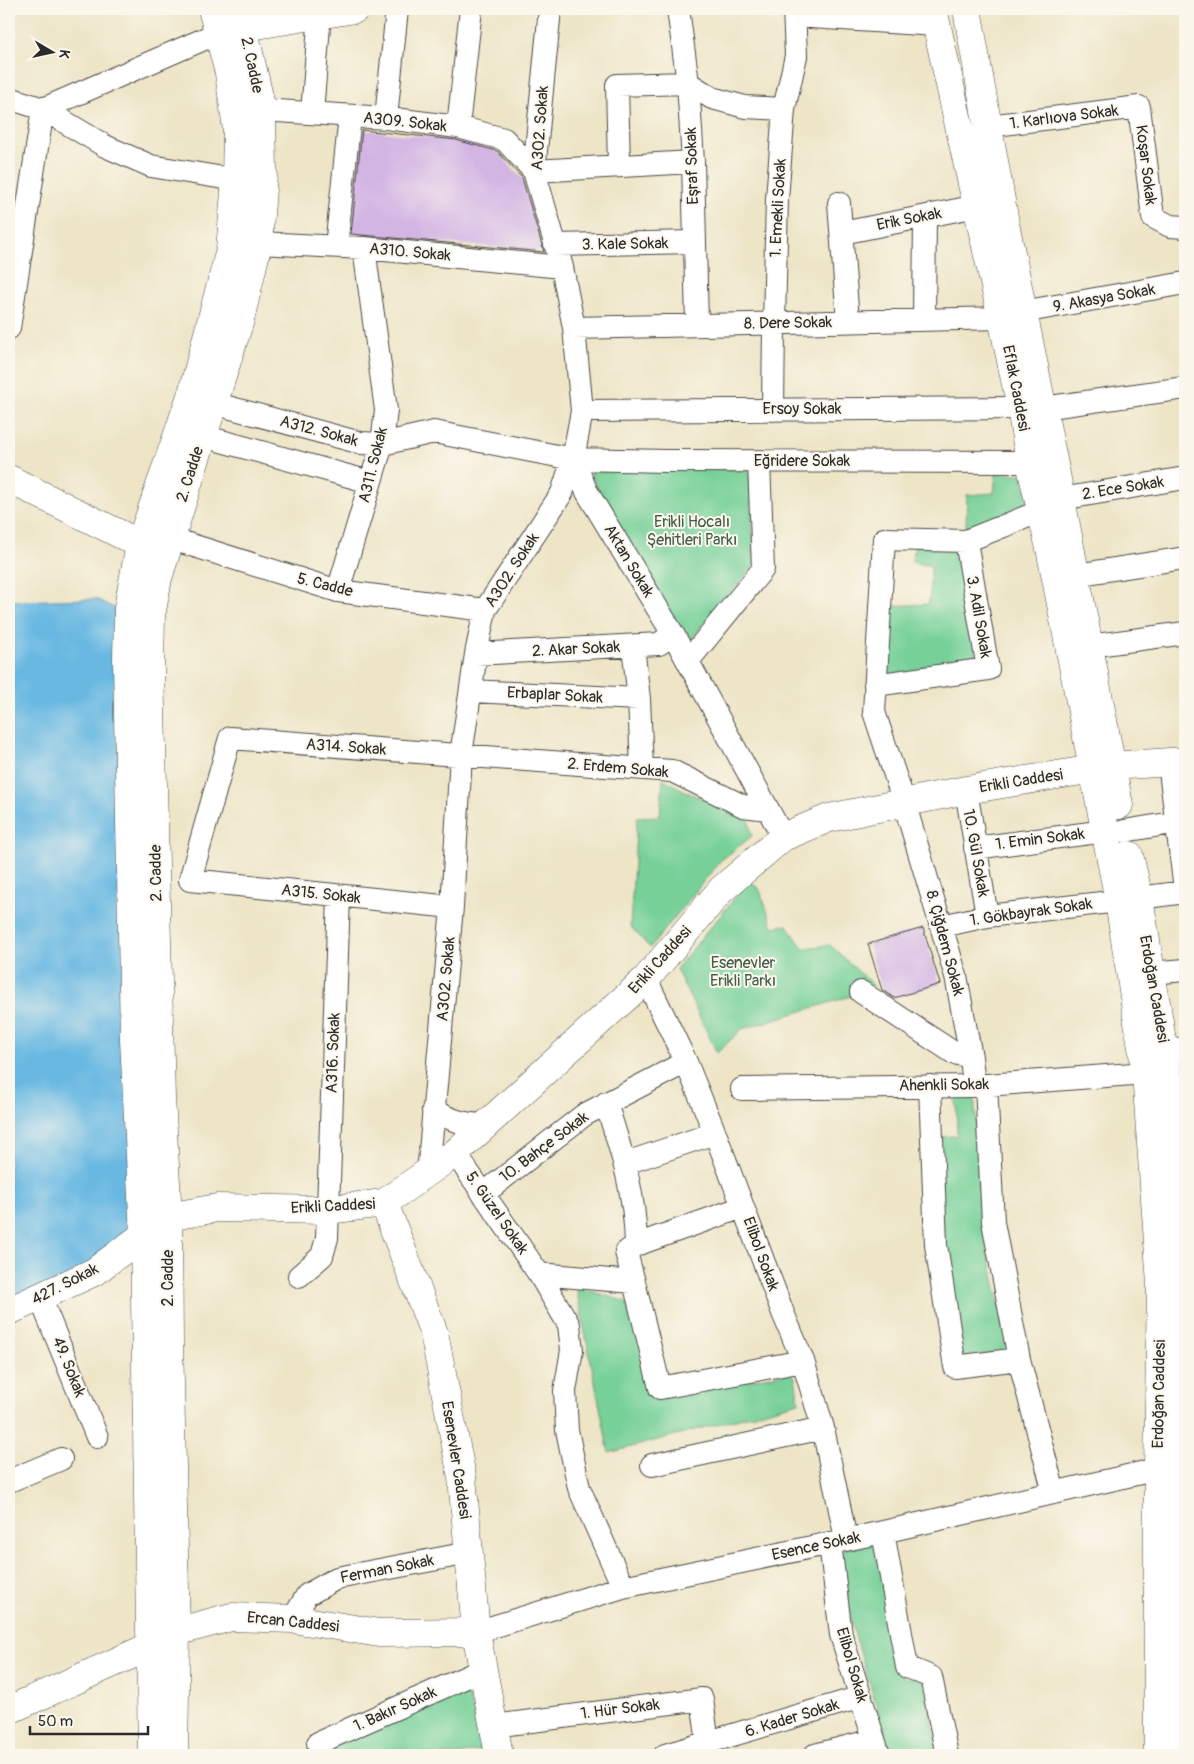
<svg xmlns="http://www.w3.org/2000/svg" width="1194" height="1764" viewBox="0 0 1194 1764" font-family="Pangolin,sans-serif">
<rect width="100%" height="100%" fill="#fbf7ec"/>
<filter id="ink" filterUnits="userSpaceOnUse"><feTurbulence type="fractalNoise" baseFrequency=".02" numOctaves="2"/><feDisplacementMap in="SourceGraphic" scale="10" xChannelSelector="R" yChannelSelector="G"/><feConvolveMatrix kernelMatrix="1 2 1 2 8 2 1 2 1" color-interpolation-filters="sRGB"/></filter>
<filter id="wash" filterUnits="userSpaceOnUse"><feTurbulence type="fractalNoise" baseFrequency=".0096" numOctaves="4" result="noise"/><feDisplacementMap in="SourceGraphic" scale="20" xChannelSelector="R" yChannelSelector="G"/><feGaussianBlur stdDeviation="1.12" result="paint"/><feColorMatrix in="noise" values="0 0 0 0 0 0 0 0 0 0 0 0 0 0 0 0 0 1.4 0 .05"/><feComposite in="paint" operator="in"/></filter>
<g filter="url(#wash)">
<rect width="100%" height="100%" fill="#eee5c7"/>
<!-- green -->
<path fill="#76d098" stroke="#507e62" d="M 593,468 L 749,469 L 755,564 L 686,645 L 591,477 Z
M 996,473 L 1022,474 L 1030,505 L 966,529 L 967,495 L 994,493 Z
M 915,544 L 945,548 L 955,552 L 966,591 L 976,658 L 974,666 L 891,678 L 880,672 L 886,606 L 929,604 L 931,566 L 912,562 Z
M 663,779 L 691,794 L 748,818 L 752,836 L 720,861 L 650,948 L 630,926 L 637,817 L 660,816 Z
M 749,881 L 759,888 L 773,927 L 787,925 L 803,948 L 830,945 L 874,986 L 855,995 L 742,1029 L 717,1053 L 676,969 Z
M 974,1093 L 983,1230 L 1010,1350 L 961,1359 L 942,1242 L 937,1137 L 957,1136 L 956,1094 Z
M 576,1287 L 624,1301 L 633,1308 L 657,1398 L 790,1372 L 795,1377 L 799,1402 L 609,1453 Z
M 878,1541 L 904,1678 L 924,1678 L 939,1755 L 891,1755 L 852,1625 L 840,1563 L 845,1548 Z
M 465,1684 L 483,1749 L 460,1755 L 328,1755 L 327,1751 Z"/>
<!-- water -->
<path fill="#67b8e2" stroke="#497286" d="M 96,599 L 128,615 L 144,1235 L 9,1306 L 9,601 Z"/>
<g id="blocks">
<!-- building -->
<path fill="#d3b5e4" d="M 362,130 L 456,140 L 497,151 L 522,178 L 544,252 L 351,234 Z
M 923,928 L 940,984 L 894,998 L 882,990 L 868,944 Z"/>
</g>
</g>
<g filter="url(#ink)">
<use href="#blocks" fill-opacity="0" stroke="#484742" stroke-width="1"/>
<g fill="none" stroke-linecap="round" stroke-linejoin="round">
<!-- minor casing -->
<g stroke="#484742" stroke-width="24">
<path id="minor" d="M 678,9 L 688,83 L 693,162 L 697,324
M 795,16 L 936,25
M 9,98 L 43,109 L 105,146 L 151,166 L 236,180
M 262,110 L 386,118 L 458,127 L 504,139 L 534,171 L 693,162
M 312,113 L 320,13
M 386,118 L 397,9
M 988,126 L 1139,107 L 1153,217 L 1170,226 L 1185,227
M 458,127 L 471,9
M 619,166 L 617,85 L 688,83 L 712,98 L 745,107 L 784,109
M 839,203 L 848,321
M 842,233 L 977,206
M 258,243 L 364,248 L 562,267
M 555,245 L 694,242
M 336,247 L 350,116
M 1022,312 L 1185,283
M 924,320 L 925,217
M 9,328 L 43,109 L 218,33
M 574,328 L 1002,318
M 213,403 L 361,443 L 382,444 L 434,432 L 573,459 L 667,461 L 1030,462
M 1043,408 L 1185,388
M 773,410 L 774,323 L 777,199 L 784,109 L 796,56 L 794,9
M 582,411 L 1021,408
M 203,436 L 370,482
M 573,459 L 587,492 L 673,634 L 783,837
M 1061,499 L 1185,478
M 169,538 L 338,591 L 485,610
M 1075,575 L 1185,558
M 338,591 L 382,444 L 386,410 L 364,248
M 633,646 L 639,699 L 642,769
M 1089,646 L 1185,633
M 476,654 L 659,644 L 673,634
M 688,661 L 763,569 L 759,461
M 875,685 L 988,669 L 966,541
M 471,691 L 639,699
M 1169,763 L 1185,889
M 966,790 L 987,916
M 1124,831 L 1185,821
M 975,848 L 1106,831
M 1139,898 L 1185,892
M 452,907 L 190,880 L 230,738 L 672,771 L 743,806 L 768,809
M 942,926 L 987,916 L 1119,901
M 1151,973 L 1185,970
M 646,979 L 686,1062 L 715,1133 L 783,1313 L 803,1361 L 823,1428 L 846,1539
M 861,992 L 954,1053 L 971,1057
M 1165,1051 L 1185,1048
M 986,1085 L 993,1222 L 1019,1359 L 1054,1493
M 930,1086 L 936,1245 L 955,1367 L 1019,1359
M 974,1086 L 971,1057 L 956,976 L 904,802 L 874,712 L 884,539 L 966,541 L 1041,511
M 742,1089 L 974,1086 L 1146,1073
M 606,1103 C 622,1153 635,1192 636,1245 L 626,1252 L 634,1282
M 433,1110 C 452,1121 464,1124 486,1125
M 455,1153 L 539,1274 L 569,1325 L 572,1350 L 565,1391 L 567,1430 L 579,1488 L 623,1587
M 626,1163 L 715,1133
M 428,1174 L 452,907 L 461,755 L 476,654 L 485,610 L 562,493 L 573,459 L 582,411 L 574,328 L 562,267 L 534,171 L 550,9
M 483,1194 L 584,1115 L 686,1062
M 636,1245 L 743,1207
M 539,1274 L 634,1282 L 660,1388 L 803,1361
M 299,1276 L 322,1256 L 327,1238 L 339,896
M 40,1297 L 97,1437
M 652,1465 L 823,1428
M 9,1481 L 61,1459
M 883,1532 L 907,1667 L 931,1677 L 947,1755
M 830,1543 L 841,1635 L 879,1755
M 293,1619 L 307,1595 L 337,1578 L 469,1553
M 476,1632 L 623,1587 L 883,1532 L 1158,1469
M 493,1726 L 702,1699 L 708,1744
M 321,1755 L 318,1743 L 482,1670
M 665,1755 L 861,1697
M 815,1755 L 874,1740"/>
</g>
<!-- major casing -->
<g stroke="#484742" stroke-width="29">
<path id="major" d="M 933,9 L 1002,318 L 1021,408 L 1030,462 L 1051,553 L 1119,901 L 1146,1073 L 1161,1284 L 1158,1469 L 1158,1755
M 967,9 L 1005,223 L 1061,499 L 1119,805
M 227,31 L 244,27 L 355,9
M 9,479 L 140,544
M 1129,855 L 1139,898 L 1168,1077 L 1181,1283 L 1180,1598 L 1176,1755
M 384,1203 L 434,1333 L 462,1477 L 476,1632 L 499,1755
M 9,1311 L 94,1272 L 168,1217 L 217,1208 L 327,1210 L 384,1203 L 455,1153 L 646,979 L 721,890 L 783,837 L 829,818 L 966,790 L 1112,766 L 1185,761
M 9,1710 L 151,1646 L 176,1632 L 231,1617 L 293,1619 L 379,1633 L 476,1632
M 152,1755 L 144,1235 L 134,1040 L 131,874 L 127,660 L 128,608 L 140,544 L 193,390 L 230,250 L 236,180 L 237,130 L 229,73 L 212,9
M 174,1755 L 176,1632 L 169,1341 L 168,1217 L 161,1098 L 150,669 L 151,616 L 158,578 L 240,320 L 258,243 L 263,174 L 262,110 L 239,9"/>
</g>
<!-- minor -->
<use href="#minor" stroke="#fff" stroke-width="22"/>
<!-- major -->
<use href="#major" stroke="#fff" stroke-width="28"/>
</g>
</g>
<g text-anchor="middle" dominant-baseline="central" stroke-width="4" stroke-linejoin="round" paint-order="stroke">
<!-- street labels -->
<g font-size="16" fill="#2b2b2b" stroke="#fbf7ec">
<text transform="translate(252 65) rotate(78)">2. Cadde</text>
<text transform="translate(1064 117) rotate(-7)">1. Karlıova Sokak</text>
<text transform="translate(405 122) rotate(6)">A309. Sokak</text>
<text transform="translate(540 128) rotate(-86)">A302. Sokak</text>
<text transform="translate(1146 165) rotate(83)">Koşar Sokak</text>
<text transform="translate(692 166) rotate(-92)">Eşraf Sokak</text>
<text transform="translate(778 208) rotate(-87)">1. Emekli Sokak</text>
<text transform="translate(909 219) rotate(-11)">Erik Sokak</text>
<text transform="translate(625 244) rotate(-1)">3. Kale Sokak</text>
<text transform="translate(410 252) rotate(5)">A310. Sokak</text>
<text transform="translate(1104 298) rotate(-10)">9. Akasya Sokak</text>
<text transform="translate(788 323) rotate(-1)">8. Dere Sokak</text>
<text transform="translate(1016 388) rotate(79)">Eflak Caddesi</text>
<text x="802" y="409">Ersoy Sokak</text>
<text transform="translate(319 431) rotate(15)">A312. Sokak</text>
<text x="802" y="461">Eğridere Sokak</text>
<text transform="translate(373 465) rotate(-76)">A311. Sokak</text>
<text transform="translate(190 474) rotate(-72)">2. Cadde</text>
<text transform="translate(1123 488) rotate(-9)">2. Ece Sokak</text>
<text transform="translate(629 561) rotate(59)">Aktan Sokak</text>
<text transform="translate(512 570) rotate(-57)">A302. Sokak</text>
<text transform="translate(325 585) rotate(14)">5. Cadde</text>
<text transform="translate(979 617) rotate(80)">3. Adil Sokak</text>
<text transform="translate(576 649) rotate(-3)">2. Akar Sokak</text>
<text transform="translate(555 695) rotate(3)">Erbaplar Sokak</text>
<text transform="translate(346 747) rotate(4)">A314. Sokak</text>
<text transform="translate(618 768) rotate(5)">2. Erdem Sokak</text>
<text transform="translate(1021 781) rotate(-9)">Erikli Caddesi</text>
<text transform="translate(1040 839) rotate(-7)">1. Emin Sokak</text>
<text transform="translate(976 853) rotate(80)">10. Gül Sokak</text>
<text transform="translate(156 873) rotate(-91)">2. Cadde</text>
<text transform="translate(321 894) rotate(6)">A315. Sokak</text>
<text transform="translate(1031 912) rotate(-8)">1. Gökbayrak Sokak</text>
<text transform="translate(945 943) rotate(75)">8. Çiğdem Sokak</text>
<text transform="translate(660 960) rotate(-48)">Erikli Caddesi</text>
<text transform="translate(446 979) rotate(-85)">A302. Sokak</text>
<text transform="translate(1154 989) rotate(80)">Erdoğan Caddesi</text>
<text transform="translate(333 1053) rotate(-88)">A316. Sokak</text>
<text transform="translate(944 1085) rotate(-1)">Ahenkli Sokak</text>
<text transform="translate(544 1147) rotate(-37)">10. Bahçe Sokak</text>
<text transform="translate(333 1206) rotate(-3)">Erikli Caddesi</text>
<text transform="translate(497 1213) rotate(55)">5. Güzel Sokak</text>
<text transform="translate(761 1254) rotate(70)">Elibol Sokak</text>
<text transform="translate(168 1278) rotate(-90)">2. Cadde</text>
<text transform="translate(65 1284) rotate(-27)">427. Sokak</text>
<text transform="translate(69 1367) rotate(68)">49. Sokak</text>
<text transform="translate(1159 1394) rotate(-89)">Erdoğan Caddesi</text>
<text transform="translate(456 1460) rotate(81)">Esenevler Caddesi</text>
<text transform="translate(816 1546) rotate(-12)">Esence Sokak</text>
<text transform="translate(387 1569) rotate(-11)">Ferman Sokak</text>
<text transform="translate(293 1622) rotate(6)">Ercan Caddesi</text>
<text transform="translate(852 1665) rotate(74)">Elibol Sokak</text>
<text transform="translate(395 1709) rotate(-24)">1. Bakır Sokak</text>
<text transform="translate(620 1709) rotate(-7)">1. Hür Sokak</text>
<text transform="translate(792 1718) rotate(-17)">6. Kader Sokak</text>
</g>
<!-- park labels -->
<g font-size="16" fill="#425d4c" stroke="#fbf7ec">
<text x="692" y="522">Erikli Hocalı<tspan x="692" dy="18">Şehitleri Parkı</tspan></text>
<text x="743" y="963">Esenevler<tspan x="743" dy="18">Erikli Parkı</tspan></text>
</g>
</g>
<!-- margin -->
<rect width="1194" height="1764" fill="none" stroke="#fbf7ec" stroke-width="30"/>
<!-- north arrow -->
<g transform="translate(52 52) rotate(99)" stroke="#fbf7ec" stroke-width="4" paint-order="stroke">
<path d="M0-4L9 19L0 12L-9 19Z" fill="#2b2b2b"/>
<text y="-8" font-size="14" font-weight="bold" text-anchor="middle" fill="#2b2b2b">K</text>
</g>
<!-- scale -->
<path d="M30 1726v8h118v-8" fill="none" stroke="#2b2b2b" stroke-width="2.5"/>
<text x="38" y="1726" font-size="15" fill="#2b2b2b" stroke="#fbf7ec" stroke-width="4" paint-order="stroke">50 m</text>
</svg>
